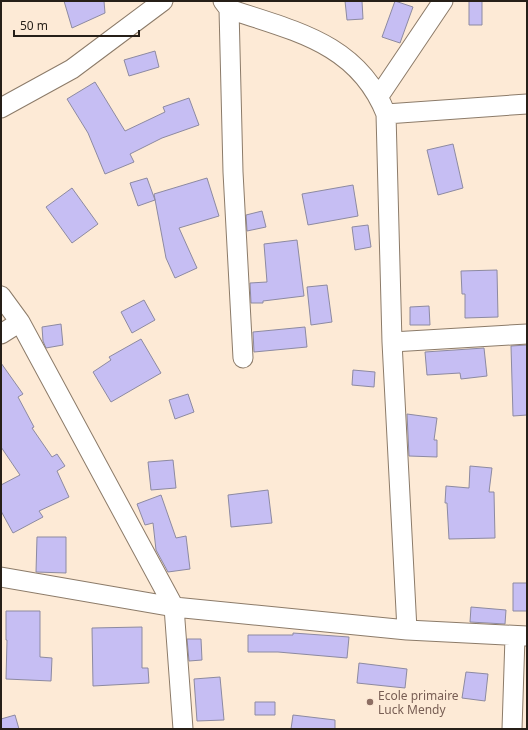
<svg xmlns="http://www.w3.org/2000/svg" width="528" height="730" viewBox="0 0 528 730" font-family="'Noto Sans',sans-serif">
<rect width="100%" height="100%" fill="#fdead6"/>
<!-- building -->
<path fill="#c6bef3" stroke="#8d8aa1" d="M 64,1 L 104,1 L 105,13 L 72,28 Z
M 345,1 L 362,1 L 363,19 L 347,20 Z
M 395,1 L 413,7 L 400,43 L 382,37 Z
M 469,1 L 482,1 L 482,25 L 469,25 Z
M 155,51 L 159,67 L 129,76 L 124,60 Z
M 95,82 L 125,131 L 165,112 L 163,107 L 189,98 L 199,125 L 162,138 L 130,154 L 134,162 L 105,174 L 88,133 L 67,99 Z
M 453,144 L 463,188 L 438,195 L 427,150 Z
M 147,178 L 155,200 L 138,206 L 130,183 Z
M 207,178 L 219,216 L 179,228 L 197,268 L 175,278 L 166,258 L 154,194 Z
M 353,185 L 358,216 L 308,225 L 302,194 Z
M 72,188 L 98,224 L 72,243 L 46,207 Z
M 262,211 L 266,227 L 247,231 L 246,215 Z
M 368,225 L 371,247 L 355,250 L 352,227 Z
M 297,240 L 304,296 L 263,301 L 263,303 L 251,303 L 250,283 L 267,282 L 264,244 Z
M 497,270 L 498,317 L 465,318 L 465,294 L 462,294 L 461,271 Z
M 327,285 L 332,322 L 311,325 L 307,287 Z
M 144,300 L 155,320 L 132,333 L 121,312 Z
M 429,306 L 430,325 L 410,325 L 410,307 Z
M 61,324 L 63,345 L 46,348 L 43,341 L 42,327 Z
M 305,327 L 307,347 L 254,352 L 253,332 Z
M 141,339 L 161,373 L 111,402 L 93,372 L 111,360 L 109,357 Z
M 527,345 L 527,415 L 513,416 L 511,346 Z
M 484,348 L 487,376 L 461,379 L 460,373 L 427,375 L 425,352 Z
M 1,363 L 23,394 L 18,397 L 34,427 L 32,428 L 52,457 L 57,454 L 65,466 L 57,471 L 69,497 L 39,511 L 43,517 L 13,533 L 1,511 L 1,485 L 20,475 L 1,447 Z
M 353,370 L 375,372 L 374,387 L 352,385 Z
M 188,394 L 194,412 L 175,419 L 169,400 Z
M 407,414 L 437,418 L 434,440 L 437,440 L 437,457 L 409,456 Z
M 173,460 L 176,488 L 151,490 L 148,462 Z
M 470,466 L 492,468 L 489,492 L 494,492 L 495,538 L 449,539 L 447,503 L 445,503 L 446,486 L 469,488 Z
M 268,490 L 272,523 L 231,527 L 228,495 Z
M 161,495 L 176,538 L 186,536 L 190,569 L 168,572 L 156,550 L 153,523 L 145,525 L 137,504 Z
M 37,537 L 66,537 L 66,573 L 36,572 Z
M 513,583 L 527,583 L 527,611 L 513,611 Z
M 471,607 L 506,610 L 505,624 L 470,622 Z
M 6,611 L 40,611 L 40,657 L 52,658 L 51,681 L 6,679 L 7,640 L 6,640 Z
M 142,627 L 142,668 L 148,668 L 149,683 L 93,686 L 92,628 Z
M 293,633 L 349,637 L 347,658 L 278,652 L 248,652 L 248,635 L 293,635 Z
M 187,639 L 201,639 L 202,660 L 189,661 Z
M 359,663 L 407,669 L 405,688 L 357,683 Z
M 466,672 L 488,674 L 485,701 L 462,698 Z
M 220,677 L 224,720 L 197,721 L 194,679 Z
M 255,702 L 275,702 L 275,715 L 255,715 Z
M 15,715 L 19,729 L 1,729 L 1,719 Z
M 293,715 L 335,720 L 335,729 L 291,729 Z"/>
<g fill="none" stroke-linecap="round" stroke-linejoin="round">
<!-- minor casing -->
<g stroke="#8c7b69" stroke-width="21">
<path id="minor" d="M 223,1 L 229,9 L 233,172 L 243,358
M 229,9 C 294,31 358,43 386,114 L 392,342 L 407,630
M 379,96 L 443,1
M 1,108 L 72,69 L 163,1
M 386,114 L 527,104
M 1,296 L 20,322 L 1,334
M 20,322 L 174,607 L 183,729
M 392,342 L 527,334
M 1,577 L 174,607 L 407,630 L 527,636
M 512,729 L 515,637"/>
</g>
<!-- minor -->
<use href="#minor" stroke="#fff" stroke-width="19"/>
</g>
<!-- markers -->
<circle fill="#8d6e63" stroke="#fdead6" stroke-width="1.5" cx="370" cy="702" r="4"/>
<g text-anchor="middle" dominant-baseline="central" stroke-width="3" stroke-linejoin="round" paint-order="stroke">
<!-- education labels -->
<g font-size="12" fill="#785e54" stroke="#fdead6" text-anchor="start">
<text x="378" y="695">Ecole primaire<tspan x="378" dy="14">Luck Mendy</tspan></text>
</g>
</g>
<!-- border -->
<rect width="528" height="730" fill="none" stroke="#261f18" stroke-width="4"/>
<!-- scale -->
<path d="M14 30v6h125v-6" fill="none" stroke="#261f18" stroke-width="2"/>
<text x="20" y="30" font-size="12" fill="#261f18" stroke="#fdead6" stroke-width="3" paint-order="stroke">50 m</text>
</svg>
